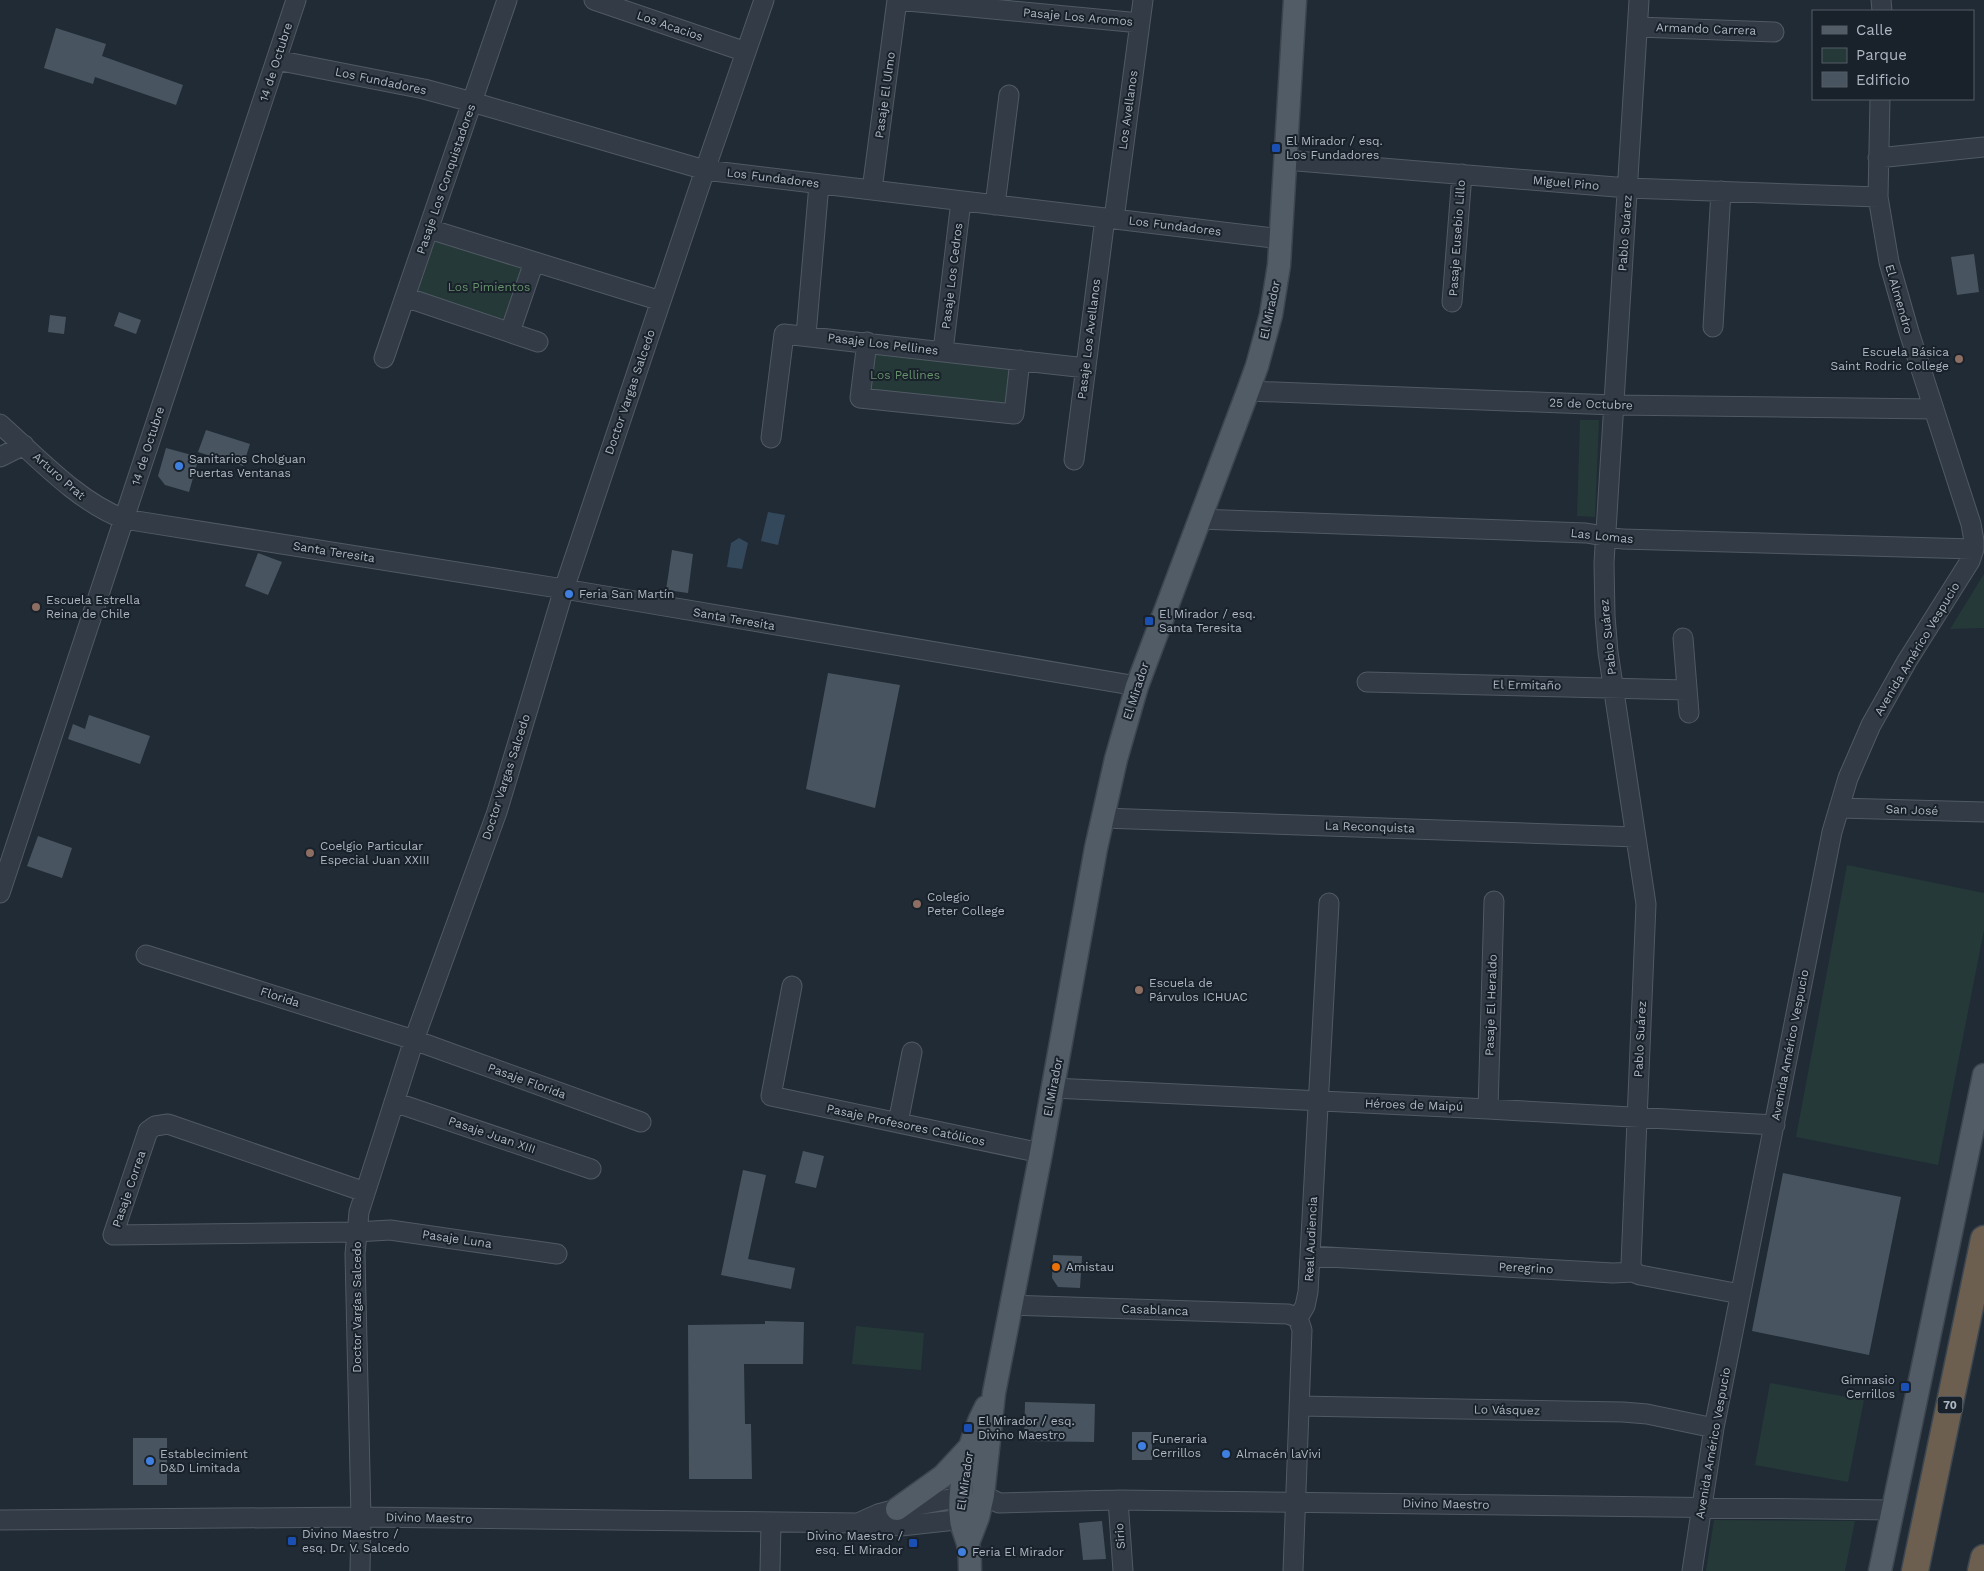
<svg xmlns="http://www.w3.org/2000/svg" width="1984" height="1571" viewBox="0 0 1984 1571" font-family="'Work Sans',sans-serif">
<rect width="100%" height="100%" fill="#202b35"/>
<!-- green -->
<path fill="#253938" d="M 436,239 L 528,268 L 508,326 L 417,292 Z
M 869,344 L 1019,361 L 1013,413 L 862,397 Z
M 1580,420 L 1599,420 L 1595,517 L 1577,516 Z
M 1984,574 L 1984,628 L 1950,629 Z
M 1847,865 L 1984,893 L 1984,930 L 1938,1165 L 1796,1137 Z
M 856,1326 L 924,1333 L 921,1370 L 852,1364 Z
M 1770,1383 L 1864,1400 L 1848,1482 L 1755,1465 Z
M 1714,1520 L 1855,1521 L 1845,1571 L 1706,1571 Z"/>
<!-- water -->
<path fill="#34485c" d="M 768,512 L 785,515 L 778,545 L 761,541 Z
M 739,538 L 748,543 L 742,569 L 727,567 L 731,543 Z"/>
<!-- building -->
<path fill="#485561" d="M 56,28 L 106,44 L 102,56 L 183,85 L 176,105 L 95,77 L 93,84 L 44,68 Z
M 1974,254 L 1979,292 L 1957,295 L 1951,257 Z
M 119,312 L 141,320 L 136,334 L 114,326 Z
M 50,315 L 66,317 L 64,334 L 48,332 Z
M 206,430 L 250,444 L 243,466 L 198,452 Z
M 166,448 L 199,457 L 189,492 L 165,485 L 158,476 Z
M 672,550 L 693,554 L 688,593 L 666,590 Z
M 258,553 L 282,562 L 268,595 L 245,586 Z
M 828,673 L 900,685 L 875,808 L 806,789 Z
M 89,715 L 150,736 L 140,764 L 68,739 L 73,724 L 85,729 Z
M 38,836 L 72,848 L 62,878 L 27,866 Z
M 803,1151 L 824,1156 L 816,1188 L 795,1183 Z
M 743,1170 L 766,1175 L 748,1259 L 795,1268 L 791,1289 L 721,1275 Z
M 1783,1173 L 1901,1197 L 1869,1355 L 1752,1331 Z
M 1053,1255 L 1082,1256 L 1080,1288 L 1058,1287 L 1052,1278 Z
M 765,1321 L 804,1322 L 803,1364 L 744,1364 L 745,1424 L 751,1424 L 752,1479 L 689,1479 L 688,1325 L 765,1324 Z
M 1025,1402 L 1095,1404 L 1094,1442 L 1024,1441 Z
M 1132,1432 L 1152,1432 L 1152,1460 L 1132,1460 Z
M 133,1438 L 167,1438 L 167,1485 L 133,1485 Z
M 1102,1521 L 1106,1559 L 1083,1560 L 1079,1523 Z"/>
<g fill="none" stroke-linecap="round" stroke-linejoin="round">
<!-- minor casing -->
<g stroke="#515a64" stroke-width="21">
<path id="minor" d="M 594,0 L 746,52
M 1881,0 L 1882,11
M 1638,27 L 1774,32
M 276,60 L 424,89 L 472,102 L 705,170 L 1281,239
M 1878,158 L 1984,147
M 1285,160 L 1628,188 L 1878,197
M 872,190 L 897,0 L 1140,23
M 995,205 L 1009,95
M 1114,219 L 1143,0
M 429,229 L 661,301
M 405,297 L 538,342
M 1452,302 L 1462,174
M 1713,327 L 1721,191
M 510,332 L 534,262
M 806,335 L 819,184
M 867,342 L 860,398 L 1014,414 L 1020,360
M 943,351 L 961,201
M 384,358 L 507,0
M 1248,391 L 1614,405 L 1934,409
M 0,424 C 36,456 78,502 124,519 L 564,589 L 1137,686
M 771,438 L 784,334 L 1086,368
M 0,457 L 24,445
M 1074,460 L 1105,218
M 1199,519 L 1586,533 L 1622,539 L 1974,549
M 1683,638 L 1689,713
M 1367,682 L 1687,690
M 1839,808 L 1984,812
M 1103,818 L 1636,837
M 0,893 L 296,0
M 146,955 L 414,1040 L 641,1122
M 792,986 L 771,1096 L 1041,1153
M 1053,1088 L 1488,1109 L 1775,1125
M 394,1102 L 591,1169
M 1488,1109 L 1494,901
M 898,1123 L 912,1052
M 365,1192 L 168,1124 L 155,1126 L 148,1131 L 113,1235 L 356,1232 L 390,1230 L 557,1254
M 1310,1256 L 1613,1273 L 1633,1272 L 1640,1275 L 1740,1294
M 1633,1272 L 1631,1264 L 1646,904 L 1608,652 L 1605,616 L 1604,563 L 1639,0
M 1011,1305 L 1288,1314 L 1298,1318
M 1298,1318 L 1305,1306 L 1308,1292 L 1329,903
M 1299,1406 L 1623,1412 L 1647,1414 L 1714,1428
M 1118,1500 L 1123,1571
M 0,1520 L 361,1517 L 858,1523 L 901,1526 L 974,1518
M 858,1523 L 878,1514 L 897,1509 L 961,1497 L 983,1495 L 999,1503 L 1118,1500 L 1893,1510
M 360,1571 L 361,1517 L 355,1254 L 359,1212 L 414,1040 L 497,812 L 564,589 L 705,170 L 764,0
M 770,1571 L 771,1523
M 1293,1571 L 1302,1330 L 1298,1318
M 1692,1571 L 1714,1428 L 1832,832 L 1848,778 L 1871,725 L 1907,661 L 1970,561 L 1974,549 L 1974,541 L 1971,524 L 1909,332 L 1889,262 L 1878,197 L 1880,99"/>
</g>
<!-- major casing -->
<g stroke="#3d454f" stroke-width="25">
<path id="major" d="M 897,1509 L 943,1476 L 969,1448
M 968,1543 L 978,1517 L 983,1495 L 994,1393 L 1041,1153 L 1096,848 L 1116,759 L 1137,686 L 1248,391 L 1257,366 L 1271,315 L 1279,265 L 1295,0
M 970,1571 C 970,1562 970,1553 968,1544 C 966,1535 961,1527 961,1518 C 957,1486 971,1435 986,1407
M 1880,1571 L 1984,1075"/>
</g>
<!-- highway casing -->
<g stroke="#3e4750" stroke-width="29">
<path id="highway" d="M 1915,1571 L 1984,1239
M 1981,1571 L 1984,1558"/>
</g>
<!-- minor -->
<use href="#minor" stroke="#333c46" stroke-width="19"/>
<!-- major -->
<use href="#major" stroke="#515c66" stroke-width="22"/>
<!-- highway -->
<use href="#highway" stroke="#6c5f50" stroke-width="26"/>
</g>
<!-- markers -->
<g fill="#1a4fb4" stroke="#19212a" stroke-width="2">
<rect x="1271" y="143" width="10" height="10" rx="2.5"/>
<rect x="1144" y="616" width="10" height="10" rx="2.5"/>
<rect x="1900" y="1382" width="10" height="10" rx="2.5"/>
<rect x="963" y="1423" width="10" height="10" rx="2.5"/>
<rect x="287" y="1536" width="10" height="10" rx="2.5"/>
<rect x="908" y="1538" width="10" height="10" rx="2.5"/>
</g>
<g fill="#8d6e63" stroke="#19212a" stroke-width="2">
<circle cx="1959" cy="359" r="5"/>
<circle cx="36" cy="607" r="5"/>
<circle cx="310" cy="853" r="5"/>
<circle cx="917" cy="904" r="5"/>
<circle cx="1139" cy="990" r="5"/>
</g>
<g fill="#3f7fe0" stroke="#19212a" stroke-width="2">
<circle cx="179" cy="466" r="5"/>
<circle cx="569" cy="594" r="5"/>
<circle cx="1142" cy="1446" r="5"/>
<circle cx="1226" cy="1454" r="5"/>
<circle cx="150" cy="1461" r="5"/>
<circle cx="962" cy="1552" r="5"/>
</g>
<circle fill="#e8710a" stroke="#19212a" stroke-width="2" cx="1056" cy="1267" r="5"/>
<g text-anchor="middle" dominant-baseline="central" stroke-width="4" stroke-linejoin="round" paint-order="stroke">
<!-- shield labels -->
<rect fill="#19212a" stroke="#818a95" stroke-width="1" x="1937.5" y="1396.5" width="25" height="17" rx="4"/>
<g font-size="11" font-weight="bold" fill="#adb7c3">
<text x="1950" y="1405">70</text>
</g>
<!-- street labels -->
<g font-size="12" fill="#adb7c3" stroke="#19212a">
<text transform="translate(1078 17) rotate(5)">Pasaje Los Aromos</text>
<text transform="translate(670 26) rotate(19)">Los Acacios</text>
<text transform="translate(1706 29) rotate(2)">Armando Carrera</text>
<text transform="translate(276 62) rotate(-72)">14 de Octubre</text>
<text transform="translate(381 81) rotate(12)">Los Fundadores</text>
<text transform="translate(885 95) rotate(-82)">Pasaje El Ulmo</text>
<text transform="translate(1128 110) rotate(-82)">Los Avellanos</text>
<text transform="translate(773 178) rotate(7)">Los Fundadores</text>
<text transform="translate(446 179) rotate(-71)">Pasaje Los Conquistadores</text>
<text transform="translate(1566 183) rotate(5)">Miguel Pino</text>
<text transform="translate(1175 226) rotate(7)">Los Fundadores</text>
<text transform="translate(1625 233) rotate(-86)">Pablo Suárez</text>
<text transform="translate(1457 238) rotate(-86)">Pasaje Eusebio Lillo</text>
<text transform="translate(952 276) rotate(-83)">Pasaje Los Cedros</text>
<text transform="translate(1899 299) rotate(74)">El Almendro</text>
<text transform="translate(1270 310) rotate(-78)">El Mirador</text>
<text transform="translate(1089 339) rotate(-83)">Pasaje Los Avellanos</text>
<text transform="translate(883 344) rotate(7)">Pasaje Los Pellines</text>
<text transform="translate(630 392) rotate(-71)">Doctor Vargas Salcedo</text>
<text transform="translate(1591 404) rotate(2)">25 de Octubre</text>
<text transform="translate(148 446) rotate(-72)">14 de Octubre</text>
<text transform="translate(59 476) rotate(41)">Arturo Prat</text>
<text transform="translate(1602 536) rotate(6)">Las Lomas</text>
<text transform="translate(334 552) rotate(9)">Santa Teresita</text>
<text transform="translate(734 619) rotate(10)">Santa Teresita</text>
<text transform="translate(1608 637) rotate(-96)">Pablo Suárez</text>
<text transform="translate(1917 649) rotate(-59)">Avenida Américo Vespucio</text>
<text transform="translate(1527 685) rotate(1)">El Ermitaño</text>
<text transform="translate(1136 691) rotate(-72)">El Mirador</text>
<text transform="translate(506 777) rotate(-72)">Doctor Vargas Salcedo</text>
<text transform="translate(1912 810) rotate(2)">San José</text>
<text transform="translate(1370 827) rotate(2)">La Reconquista</text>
<text transform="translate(280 997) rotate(18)">Florida</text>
<text transform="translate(1491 1005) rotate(-88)">Pasaje El Heraldo</text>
<text transform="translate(1640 1039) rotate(-87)">Pablo Suárez</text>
<text transform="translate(1790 1045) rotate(-79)">Avenida Américo Vespucio</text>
<text transform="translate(527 1081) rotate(20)">Pasaje Florida</text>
<text transform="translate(1053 1087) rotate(-79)">El Mirador</text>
<text transform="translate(1414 1105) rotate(2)">Héroes de Maipú</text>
<text transform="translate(906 1125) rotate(12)">Pasaje Profesores Católicos</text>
<text transform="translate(492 1135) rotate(19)">Pasaje Juan XIII</text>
<text transform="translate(129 1189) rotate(-71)">Pasaje Correa</text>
<text transform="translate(457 1239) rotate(8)">Pasaje Luna</text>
<text transform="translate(1311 1239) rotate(-87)">Real Audiencia</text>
<text transform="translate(1526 1268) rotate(3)">Peregrino</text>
<text transform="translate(357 1307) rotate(-90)">Doctor Vargas Salcedo</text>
<text transform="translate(1155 1310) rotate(2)">Casablanca</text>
<text transform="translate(1507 1410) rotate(1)">Lo Vásquez</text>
<text transform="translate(1713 1443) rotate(-80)">Avenida Américo Vespucio</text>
<text transform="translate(965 1481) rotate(-82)">El Mirador</text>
<text transform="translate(1446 1504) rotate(1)">Divino Maestro</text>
<text transform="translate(429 1518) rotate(1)">Divino Maestro</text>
<text transform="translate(1120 1536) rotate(-94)">Sirio</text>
</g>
<!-- poi labels -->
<g font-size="12" fill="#adb7c3" stroke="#19212a" text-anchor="start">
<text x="1286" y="141">El Mirador / esq.<tspan x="1286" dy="14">Los Fundadores</tspan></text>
<text x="1949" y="352" text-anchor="end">Escuela Básica<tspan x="1949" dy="14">Saint Rodric College</tspan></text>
<text x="189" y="459">Sanitarios Cholguan<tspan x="189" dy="14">Puertas Ventanas</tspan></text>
<text x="579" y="594">Feria San Martín</text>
<text x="46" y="600">Escuela Estrella<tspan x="46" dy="14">Reina de Chile</tspan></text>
<text x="1159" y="614">El Mirador / esq.<tspan x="1159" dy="14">Santa Teresita</tspan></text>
<text x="320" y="846">Coelgio Particular<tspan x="320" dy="14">Especial Juan XXIII</tspan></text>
<text x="927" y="897">Colegio<tspan x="927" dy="14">Peter College</tspan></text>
<text x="1149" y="983">Escuela de<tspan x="1149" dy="14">Párvulos ICHUAC</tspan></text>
<text x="1066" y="1267">Amistau</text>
<text x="1895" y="1380" text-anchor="end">Gimnasio<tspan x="1895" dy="14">Cerrillos</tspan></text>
<text x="978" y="1421">El Mirador / esq.<tspan x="978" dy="14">Divino Maestro</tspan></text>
<text x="1152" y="1439">Funeraria<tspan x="1152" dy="14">Cerrillos</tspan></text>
<text x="160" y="1454">Establecimient<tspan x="160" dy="14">D&amp;D Limitada</tspan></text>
<text x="1236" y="1454">Almacén laVivi</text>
<text x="302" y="1534">Divino Maestro /<tspan x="302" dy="14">esq. Dr. V. Salcedo</tspan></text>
<text x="903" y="1536" text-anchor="end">Divino Maestro /<tspan x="903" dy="14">esq. El Mirador</tspan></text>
<text x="972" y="1552">Feria El Mirador</text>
</g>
<!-- park labels -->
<g font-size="12" fill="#66926c" stroke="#19212a">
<text x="489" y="287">Los Pimientos</text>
<text x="905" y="375">Los Pellines</text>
</g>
</g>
<!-- legend -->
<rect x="1812" y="10" width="162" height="90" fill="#19212a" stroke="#545d67"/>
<rect x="1822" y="26" width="25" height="8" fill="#515c66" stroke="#545d67"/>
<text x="1856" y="35" font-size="15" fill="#adb7c3">Calle</text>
<rect x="1822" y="48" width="25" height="15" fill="#253938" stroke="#545d67"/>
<text x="1856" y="60" font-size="15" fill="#adb7c3">Parque</text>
<rect x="1822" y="72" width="25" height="15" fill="#485561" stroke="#545d67"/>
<text x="1856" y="85" font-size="15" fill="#adb7c3">Edificio</text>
</svg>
